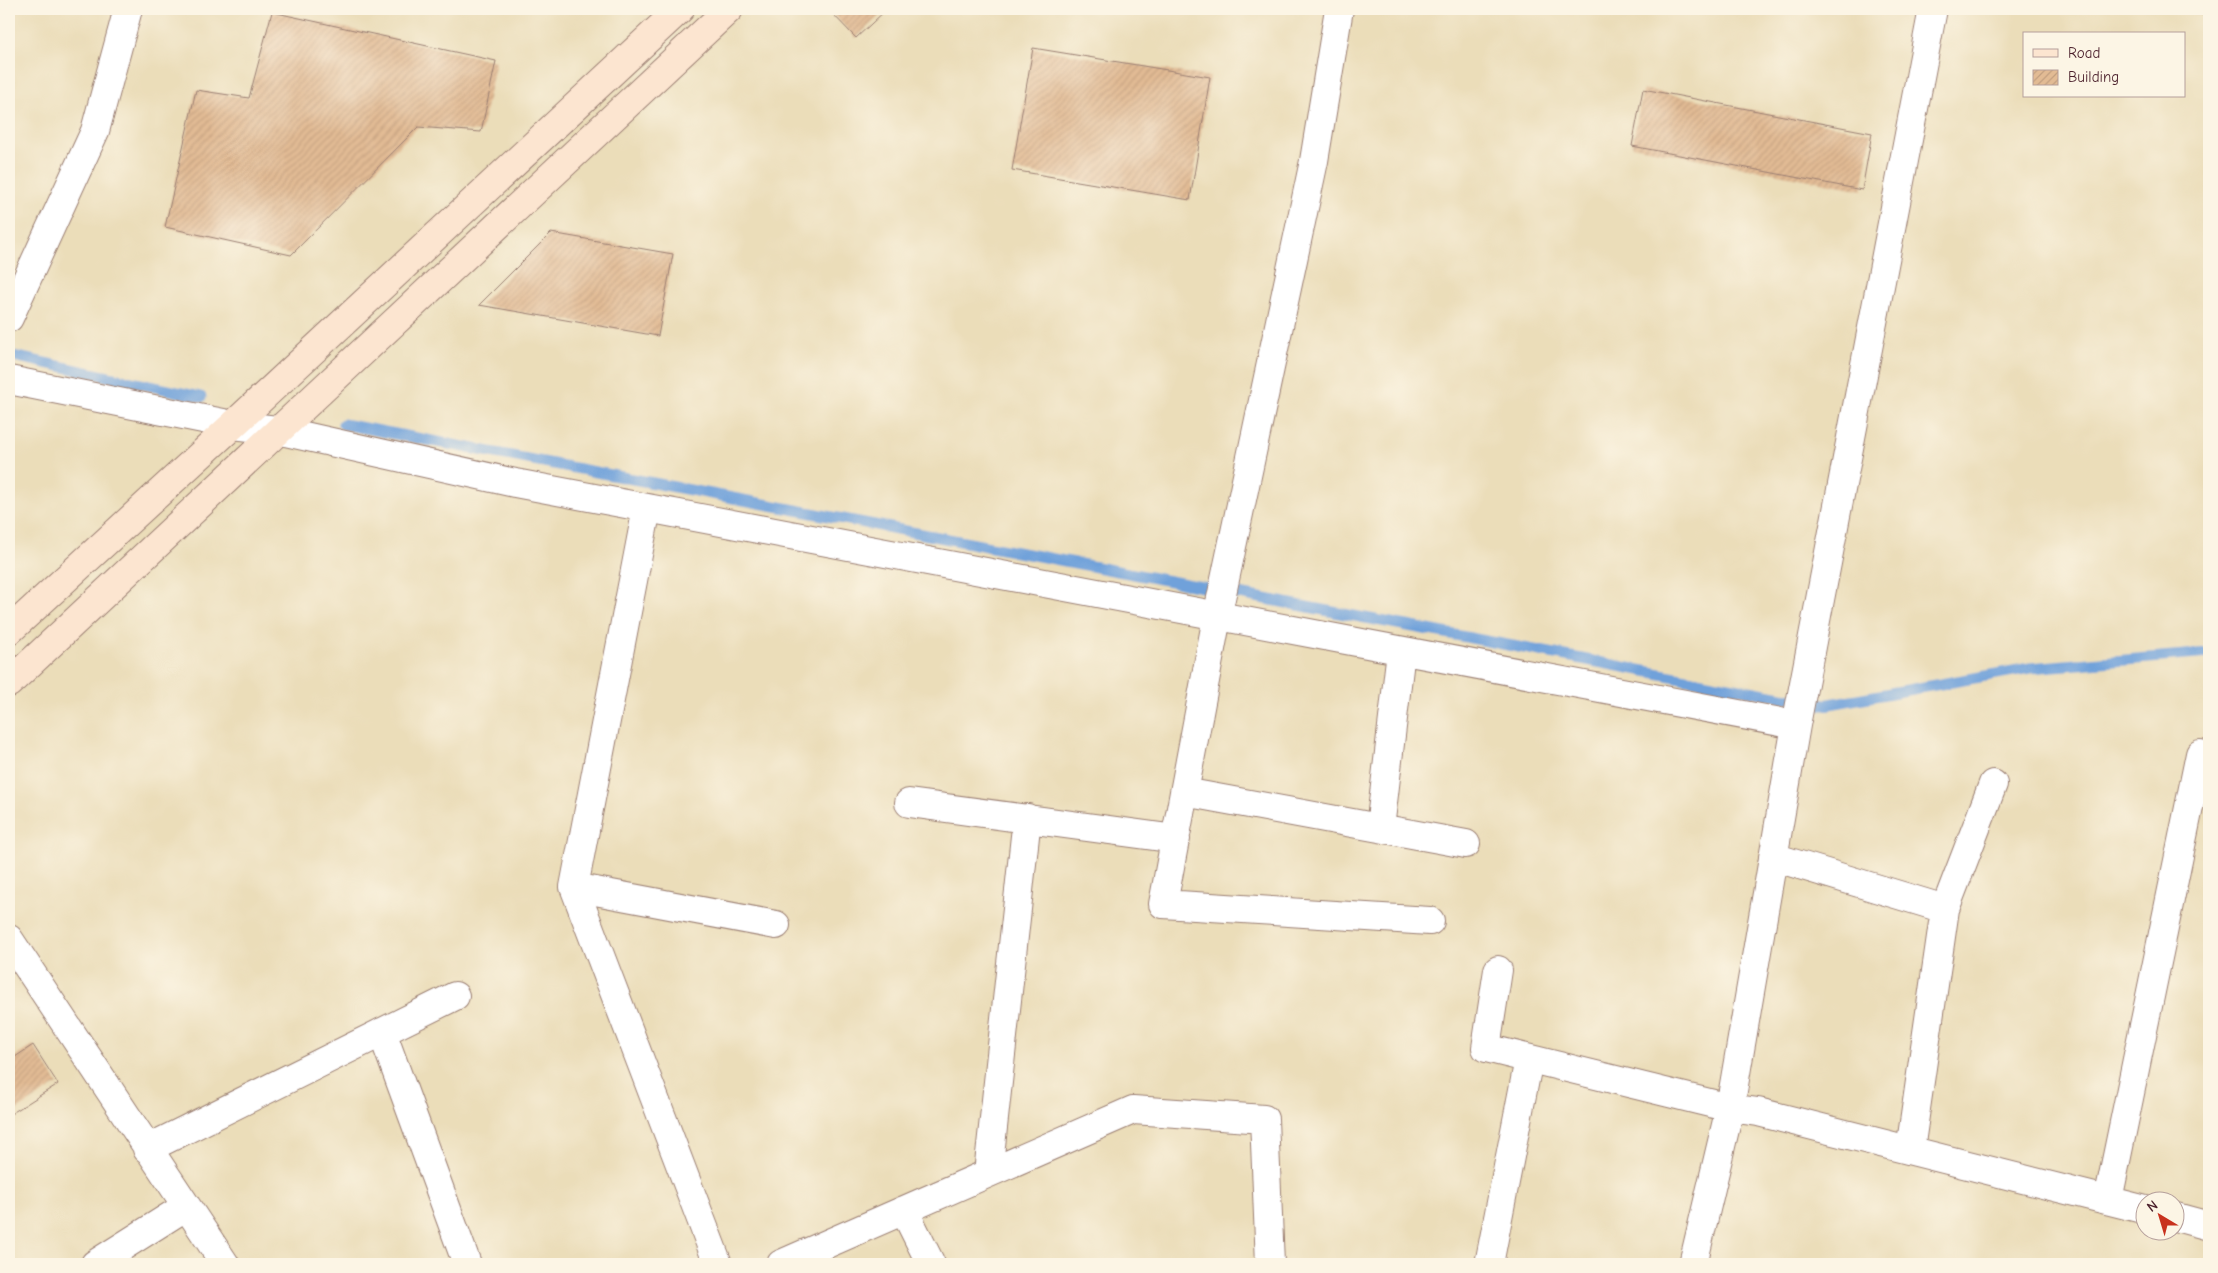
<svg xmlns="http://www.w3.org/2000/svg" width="2218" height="1273" viewBox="0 0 2218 1273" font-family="'Comic Neue',sans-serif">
<defs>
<pattern id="building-hatch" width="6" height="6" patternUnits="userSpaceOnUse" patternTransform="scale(1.25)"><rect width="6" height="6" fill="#e2bb94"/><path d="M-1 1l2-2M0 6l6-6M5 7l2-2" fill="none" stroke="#c3a080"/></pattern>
</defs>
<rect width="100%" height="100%" fill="#fcf5e5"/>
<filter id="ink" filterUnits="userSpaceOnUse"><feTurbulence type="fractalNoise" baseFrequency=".02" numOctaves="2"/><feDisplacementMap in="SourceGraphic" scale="10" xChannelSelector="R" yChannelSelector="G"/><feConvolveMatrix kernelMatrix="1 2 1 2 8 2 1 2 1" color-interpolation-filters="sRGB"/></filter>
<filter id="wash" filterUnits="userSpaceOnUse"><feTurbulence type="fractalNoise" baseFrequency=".0096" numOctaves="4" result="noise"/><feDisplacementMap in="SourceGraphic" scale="20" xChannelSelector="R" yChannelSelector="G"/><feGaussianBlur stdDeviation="1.12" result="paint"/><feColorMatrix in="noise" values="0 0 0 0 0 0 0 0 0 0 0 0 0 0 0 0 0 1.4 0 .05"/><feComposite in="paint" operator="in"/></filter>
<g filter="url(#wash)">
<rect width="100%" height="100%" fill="#ebddb9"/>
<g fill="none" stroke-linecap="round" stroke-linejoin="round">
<!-- stream -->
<path stroke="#70a1da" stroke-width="11" d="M 9,355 L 201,397
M 343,424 L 1824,705 L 2030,668 L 2209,653"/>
</g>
<g id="blocks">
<!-- building -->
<path fill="url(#building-hatch)" d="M 828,9 L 887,9 L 856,38 Z
M 2176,9 L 2209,9 L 2209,16 L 2176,10 Z
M 272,12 L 496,61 L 481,132 L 418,127 L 291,255 L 165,227 L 196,90 L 249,98 Z
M 1033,48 L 1210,77 L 1190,200 L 1012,170 Z
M 1643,89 L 1872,133 L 1862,190 L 1632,146 Z
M 551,233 L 673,254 L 658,336 L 479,305 Z
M 33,1045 L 58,1084 L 9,1115 L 9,1061 Z"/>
</g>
</g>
<g filter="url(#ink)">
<use href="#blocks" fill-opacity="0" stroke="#9a7e72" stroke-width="1"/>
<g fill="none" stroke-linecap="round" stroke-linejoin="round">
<!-- street casing -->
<g stroke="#9a7e72" stroke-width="30">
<path id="street" d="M 1339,9 L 1314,161 L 1217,617 L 1163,904 L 1430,921
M 1933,9 L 1796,725 L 1730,1108 L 1758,1112 L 2146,1210
M 9,318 L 95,131 L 128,9
M 9,380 L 233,425 L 277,430 L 515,483 L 1796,725
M 647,508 L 574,887 L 718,1264
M 1184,792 L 1466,844
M 909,803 L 1176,839
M 1380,828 L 1401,651
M 1773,857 L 1945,909
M 574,887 L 776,925
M 9,939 L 225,1264
M 1498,970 L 1486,1048 L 1730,1108 L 1693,1264
M 382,1032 L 467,1264
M 147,1149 L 455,996
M 1910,1150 L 1945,909 L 1993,784
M 988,1173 L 1027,818
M 2108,1200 L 2200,754
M 904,1210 L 931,1264
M 2176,1217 L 2209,1226
M 95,1264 L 185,1207
M 781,1264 L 1133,1110 L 1264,1119 L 1270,1264
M 1489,1264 L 1529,1059"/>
</g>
<!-- secondary casing -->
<g stroke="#9a7e72" stroke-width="30">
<path id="secondary" d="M 9,631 L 233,425 L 680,9
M 9,683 L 729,9"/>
</g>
<!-- street -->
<use href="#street" stroke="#fff" stroke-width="28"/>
<!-- secondary -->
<use href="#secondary" stroke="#fce5d0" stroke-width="28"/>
</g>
</g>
<!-- margin -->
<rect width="2218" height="1273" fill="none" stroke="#fcf5e5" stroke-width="30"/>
<!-- legend -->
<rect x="2023" y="32" width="162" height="65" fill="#fcf5e5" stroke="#b59f9b"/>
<rect x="2033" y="49" width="25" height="8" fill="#fce5d0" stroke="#b59f9b"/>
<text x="2068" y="58" font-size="15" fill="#4a1f2b">Road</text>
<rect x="2033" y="70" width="25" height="15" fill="url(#building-hatch)" stroke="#b59f9b"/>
<text x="2068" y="82" font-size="15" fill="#4a1f2b">Building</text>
<!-- north arrow -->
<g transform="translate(2160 1216) rotate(322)"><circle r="24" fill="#fcf5e5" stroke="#b59f9b"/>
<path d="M0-4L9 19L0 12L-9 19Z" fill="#c8321e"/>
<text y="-8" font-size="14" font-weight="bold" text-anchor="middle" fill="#4a1f2b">N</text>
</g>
</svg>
